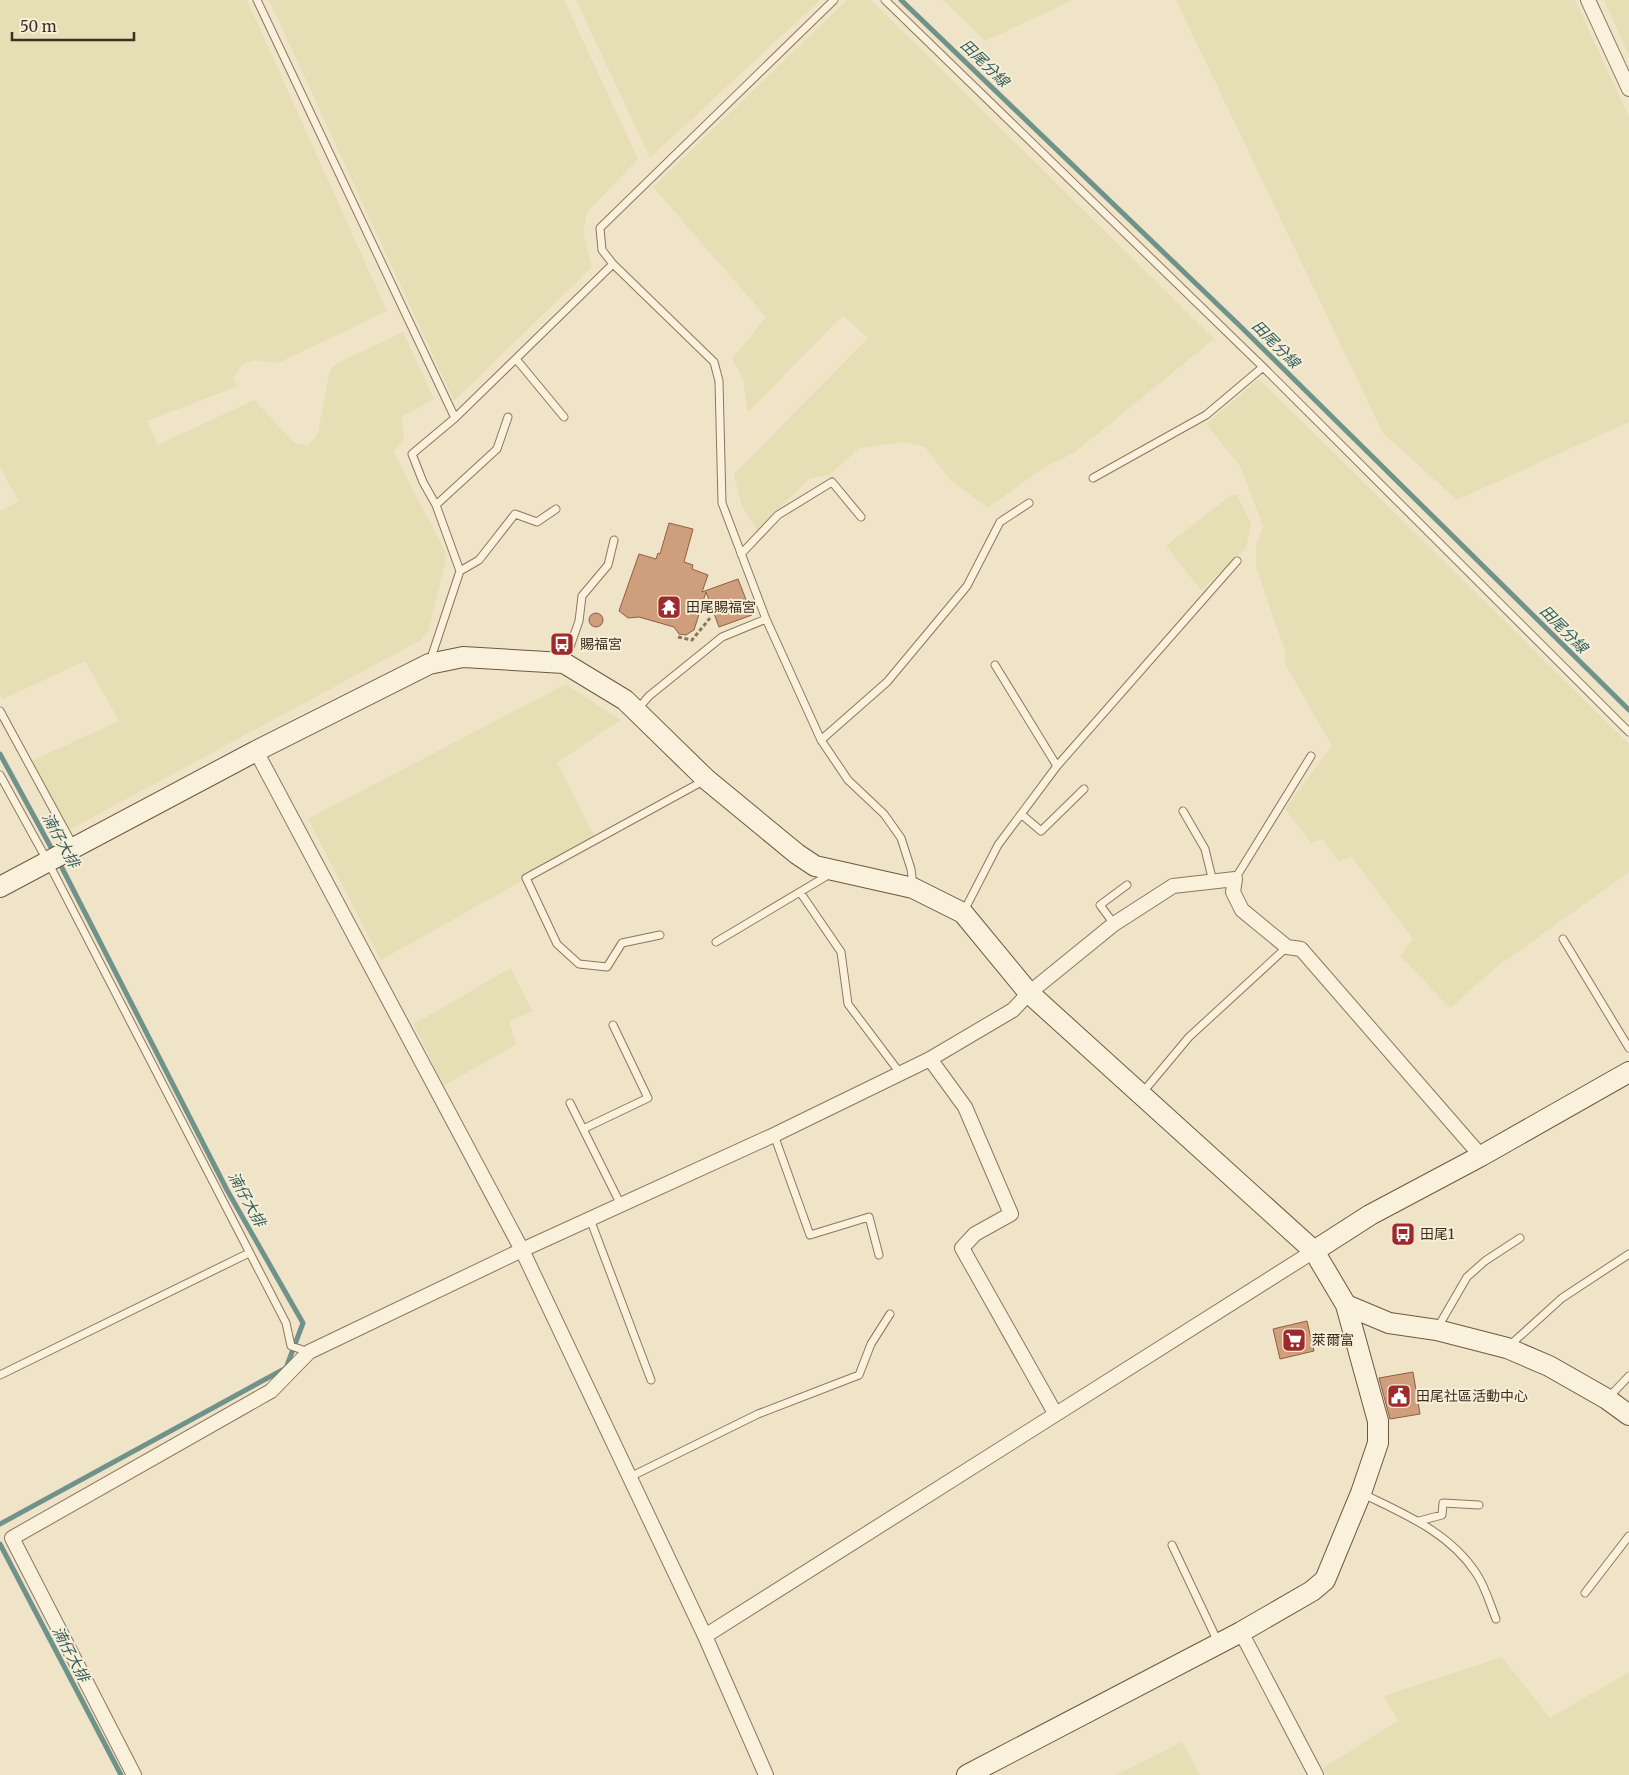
<svg xmlns="http://www.w3.org/2000/svg" width="1629" height="1775" viewBox="0 0 1629 1775" font-family="Merriweather,'Noto Sans TC',serif">
<rect width="100%" height="100%" fill="#f0e4c8"/>
<!-- farmland -->
<path fill="#e6deb5" d="M 0,0 L 247,0 L 387,311 L 278,363 L 256,360 L 243,364 L 233,378 L 238,386 L 147,421 L 158,445 L 254,400 L 295,443 L 308,445 L 318,433 L 330,370 L 338,363 L 403,332 L 434,399 L 402,417 L 404,440 L 394,452 L 445,552 L 446,560 L 428,632 L 421,640 L 69,830 L 31,761 L 119,721 L 85,661 L 3,699 L 0,694 L 0,511 L 19,501 L 0,468 Z
M 269,0 L 564,0 L 638,159 L 590,209 L 586,216 L 583,232 L 592,267 L 454,401 Z
M 576,0 L 820,0 L 650,158 Z
M 847,0 L 871,0 L 1214,339 L 1074,453 L 1046,466 L 988,508 L 951,481 L 925,447 L 904,442 L 859,448 L 831,474 L 809,479 L 757,530 L 742,507 L 734,474 L 868,338 L 843,315 L 748,412 L 743,379 L 732,359 L 766,317 L 653,187 Z
M 943,0 L 1073,0 L 985,41 Z
M 1176,0 L 1575,0 L 1629,117 L 1629,422 L 1457,500 L 1383,433 Z
M 1604,0 L 1629,0 L 1629,55 Z
M 1259,379 L 1629,744 L 1629,872 L 1495,968 L 1450,1008 L 1400,956 L 1413,939 L 1351,856 L 1339,862 L 1322,839 L 1311,843 L 1285,809 L 1332,746 L 1285,664 L 1285,651 L 1256,567 L 1256,547 L 1263,526 L 1240,466 L 1206,424 Z
M 1231,495 L 1237,495 L 1251,523 L 1246,548 L 1201,590 L 1166,546 Z
M 566,684 L 620,720 L 557,763 L 596,839 L 381,960 L 308,819 Z
M 511,968 L 532,1011 L 509,1021 L 516,1045 L 443,1086 L 414,1024 Z
M 1502,1657 L 1550,1718 L 1629,1672 L 1629,1775 L 1326,1775 L 1323,1768 L 1398,1721 L 1384,1696 Z
M 1182,1742 L 1200,1775 L 1116,1775 Z"/>
<g fill="none" stroke-linecap="round" stroke-linejoin="round">
<!-- stream -->
<path stroke="#6f938a" stroke-width="5" d="M 901,0 L 1239,325 L 1629,710
M 0,754 L 54,853
M 0,1524 L 286,1368 L 303,1323 L 227,1190 L 58,860
M 0,1544 L 121,1775"/>
</g>
<!-- building -->
<path fill="#cf9f7d" stroke="#8d5f41" d="M 669,523 L 693,529 L 684,562 L 693,565 L 692,569 L 708,575 L 702,592 L 738,579 L 752,615 L 719,627 L 706,592 L 694,630 L 686,635 L 679,634 L 674,627 L 639,617 L 628,618 L 619,611 L 639,554 L 656,559 L 658,553 L 660,554 Z
M589 620a7 7 0 1 1 14 0a7 7 0 1 1-14 0Z
M 1307,1321 L 1314,1351 L 1280,1359 L 1273,1329 Z
M 1413,1372 L 1420,1414 L 1390,1419 L 1379,1378 Z"/>
<g fill="none" stroke-linecap="round" stroke-linejoin="round">
<!-- lane casing -->
<g stroke="#8d765c" stroke-width="9">
<path id="lane" d="M 257,0 L 455,418 L 412,454 L 423,482 L 436,505 L 460,571 L 430,661
M 885,0 L 1263,367 L 1629,732
M 516,359 L 564,417
M 455,418 L 613,264
M 1093,478 L 1206,415 L 1263,367
M 436,505 L 497,449 L 508,417
M 741,554 L 778,515 L 832,482 L 861,517
M 460,571 L 479,560 L 515,514 L 537,522 L 556,509
M 766,619 L 722,503 L 719,381 L 714,362 L 613,264 L 602,250 L 600,228 L 834,0
M 565,661 L 579,621 L 582,596 L 608,565 L 614,540
M 995,665 L 1057,766
M 637,710 L 649,696 L 722,637 L 766,619 L 821,740 L 848,780 L 884,814 L 901,838 L 911,869 L 913,885
M 0,711 L 74,847
M 821,740 L 887,682 L 967,586 L 1000,522 L 1029,503
M 0,775 L 48,862 L 286,1323 L 291,1346 L 309,1352
M 1183,811 L 1205,849 L 1213,882
M 1021,814 L 1041,831 L 1084,789
M 1235,879 L 1311,756
M 800,892 L 841,952 L 848,1004 L 900,1073
M 964,911 L 998,845 L 1057,766 L 1237,561
M 1114,924 L 1100,905 L 1127,885
M 660,935 L 622,943 L 607,967 L 579,964 L 557,944 L 526,878 L 705,780
M 1563,939 L 1629,1048
M 716,942 L 830,874
M 1143,1092 L 1189,1037 L 1287,947
M 570,1103 L 621,1205
M 583,1129 L 648,1098 L 613,1025
M 774,1135 L 810,1235 L 869,1217 L 879,1255
M 590,1219 L 651,1380
M 1438,1327 L 1467,1277 L 1485,1261 L 1520,1238
M 1509,1346 L 1562,1298 L 1629,1254
M 0,1375 L 249,1253
M 1609,1397 L 1629,1376
M 630,1477 L 758,1414 L 859,1375 L 871,1344 L 890,1314
M 1361,1493 C 1404,1514 1449,1532 1476,1573 C 1485,1586 1490,1604 1496,1619
M 1419,1521 L 1442,1515 L 1443,1503 L 1479,1505
M 1172,1545 L 1218,1642
M 1585,1593 L 1629,1536"/>
</g>
<!-- street casing -->
<g stroke="#8d765c" stroke-width="16">
<path id="street" d="M 1588,0 L 1629,89
M 256,751 L 522,1250 L 705,1636 L 766,1775
M 930,1059 L 965,1107 L 1011,1214 L 975,1234 L 962,1248 L 1055,1413
M 1241,1632 L 1316,1775
M 705,1636 L 1314,1251
M 134,1775 L 12,1538 L 271,1391 L 309,1352 L 522,1250 L 774,1135 L 930,1059 L 1013,1010 L 1029,993 L 1114,924 L 1173,886 L 1235,879 L 1233,892 L 1242,910 L 1287,947 L 1301,949 L 1481,1156"/>
</g>
<!-- secondary casing -->
<g stroke="#6f573f" stroke-width="22">
<path id="secondary" d="M 0,887 L 256,751 L 429,664 L 463,657 L 564,663 L 625,700 L 706,779 L 797,854 L 815,866 L 913,888 L 963,913 L 1029,993 L 1314,1251 L 1346,1305 L 1378,1421 L 1378,1443 L 1361,1493 L 1325,1580 L 1312,1591 L 1241,1632 L 967,1775
M 1314,1251 L 1370,1215 L 1481,1156 L 1629,1072
M 1346,1305 L 1389,1323 L 1437,1330 L 1507,1348 L 1549,1366 L 1607,1399 L 1629,1415"/>
</g>
<!-- path -->
<path stroke="#8d765c" stroke-width="3" stroke-dasharray="4 2.5" stroke-linecap="butt" d="M 678,637 L 692,640 L 710,618"/>
<!-- lane -->
<use href="#lane" stroke="#faf1dc" stroke-width="7"/>
<!-- street -->
<use href="#street" stroke="#faf1dc" stroke-width="14"/>
<!-- secondary -->
<use href="#secondary" stroke="#faf1dc" stroke-width="20"/>
</g>
<!-- icons -->
<defs>
<g id="temple-square" transform="scale(1.25)"><rect x="-9" y="-9" width="18" height="18" rx="4" fill="#9e2a2b" stroke="#f7eed8"/><path d="M0-6L5-2H3V0L6.5 2.5H4V6H1.5V3h-3V6H-4V2.5H-6.5L-3 0V-2H-5Z" fill="#fff"/></g>
<g id="bus-square" transform="scale(1.25)"><rect x="-9" y="-9" width="18" height="18" rx="4" fill="#9e2a2b" stroke="#f7eed8"/><path d="M-5-6H5V4H4V6H2V4H-2V6H-4V4H-5ZM-3.5-4V0h7V-4ZM-3.5 1.2v1.5H-2V1.2ZM2 1.2v1.5H3.5V1.2Z" fill="#fff"/></g>
<g id="supermarket-square" transform="scale(1.25)"><rect x="-9" y="-9" width="18" height="18" rx="4" fill="#9e2a2b" stroke="#f7eed8"/><path d="M-6-5.5h2.5l.6 2H6L4.5 2H-2.5L-4.4-4H-6ZM-1.5 3.2a1.3 1.3 0 1 0 .1 0ZM3 3.2a1.3 1.3 0 1 0 .1 0Z" fill="#fff"/></g>
<g id="civic-square" transform="scale(1.25)"><rect x="-9" y="-9" width="18" height="18" rx="4" fill="#9e2a2b" stroke="#f7eed8"/><path d="M-.6-6.5H3V-4.5H.6V-3L4-1V1h2V6H-6V1h2V-1L-.6-3ZM-1.2 2.5V6h2.4V2.5Z" fill="#fff"/></g>
</defs>
<g fill-rule="evenodd">
<use href="#temple-square" x="669" y="607"/>
<use href="#bus-square" x="562" y="644"/>
<use href="#bus-square" x="1403" y="1234"/>
<use href="#supermarket-square" x="1294" y="1340"/>
<use href="#civic-square" x="1399" y="1396"/>
</g>
<g text-anchor="middle" dominant-baseline="central" stroke-width="4" stroke-linejoin="round" paint-order="stroke">
<!-- poi labels -->
<g font-size="14" fill="#3d2e20" stroke="#f7eed8" text-anchor="start">
<text x="686" y="607">田尾賜福宮</text>
<text x="580" y="644">賜福宮</text>
<text x="1420" y="1234">田尾1</text>
<text x="1312" y="1340">萊爾富</text>
<text x="1416" y="1396">田尾社區活動中心</text>
</g>
<!-- water labels -->
<g font-size="15" font-style="italic" fill="#2f5d5a" stroke="#f7eed8">
<text transform="translate(985 63) rotate(44)">田尾分線</text>
<text transform="translate(1276 344) rotate(45)">田尾分線</text>
<text transform="translate(1564 629) rotate(45)">田尾分線</text>
<text transform="translate(61 840) rotate(61)">湳仔大排</text>
<text transform="translate(247 1199) rotate(61)">湳仔大排</text>
<text transform="translate(71 1654) rotate(62)">湳仔大排</text>
</g>
</g>
<!-- scale -->
<path d="M12 32v8h122v-8" fill="none" stroke="#3d2e20" stroke-width="2.5"/>
<text x="20" y="32" font-size="15" fill="#3d2e20" stroke="#f7eed8" stroke-width="4" paint-order="stroke">50 m</text>
</svg>
